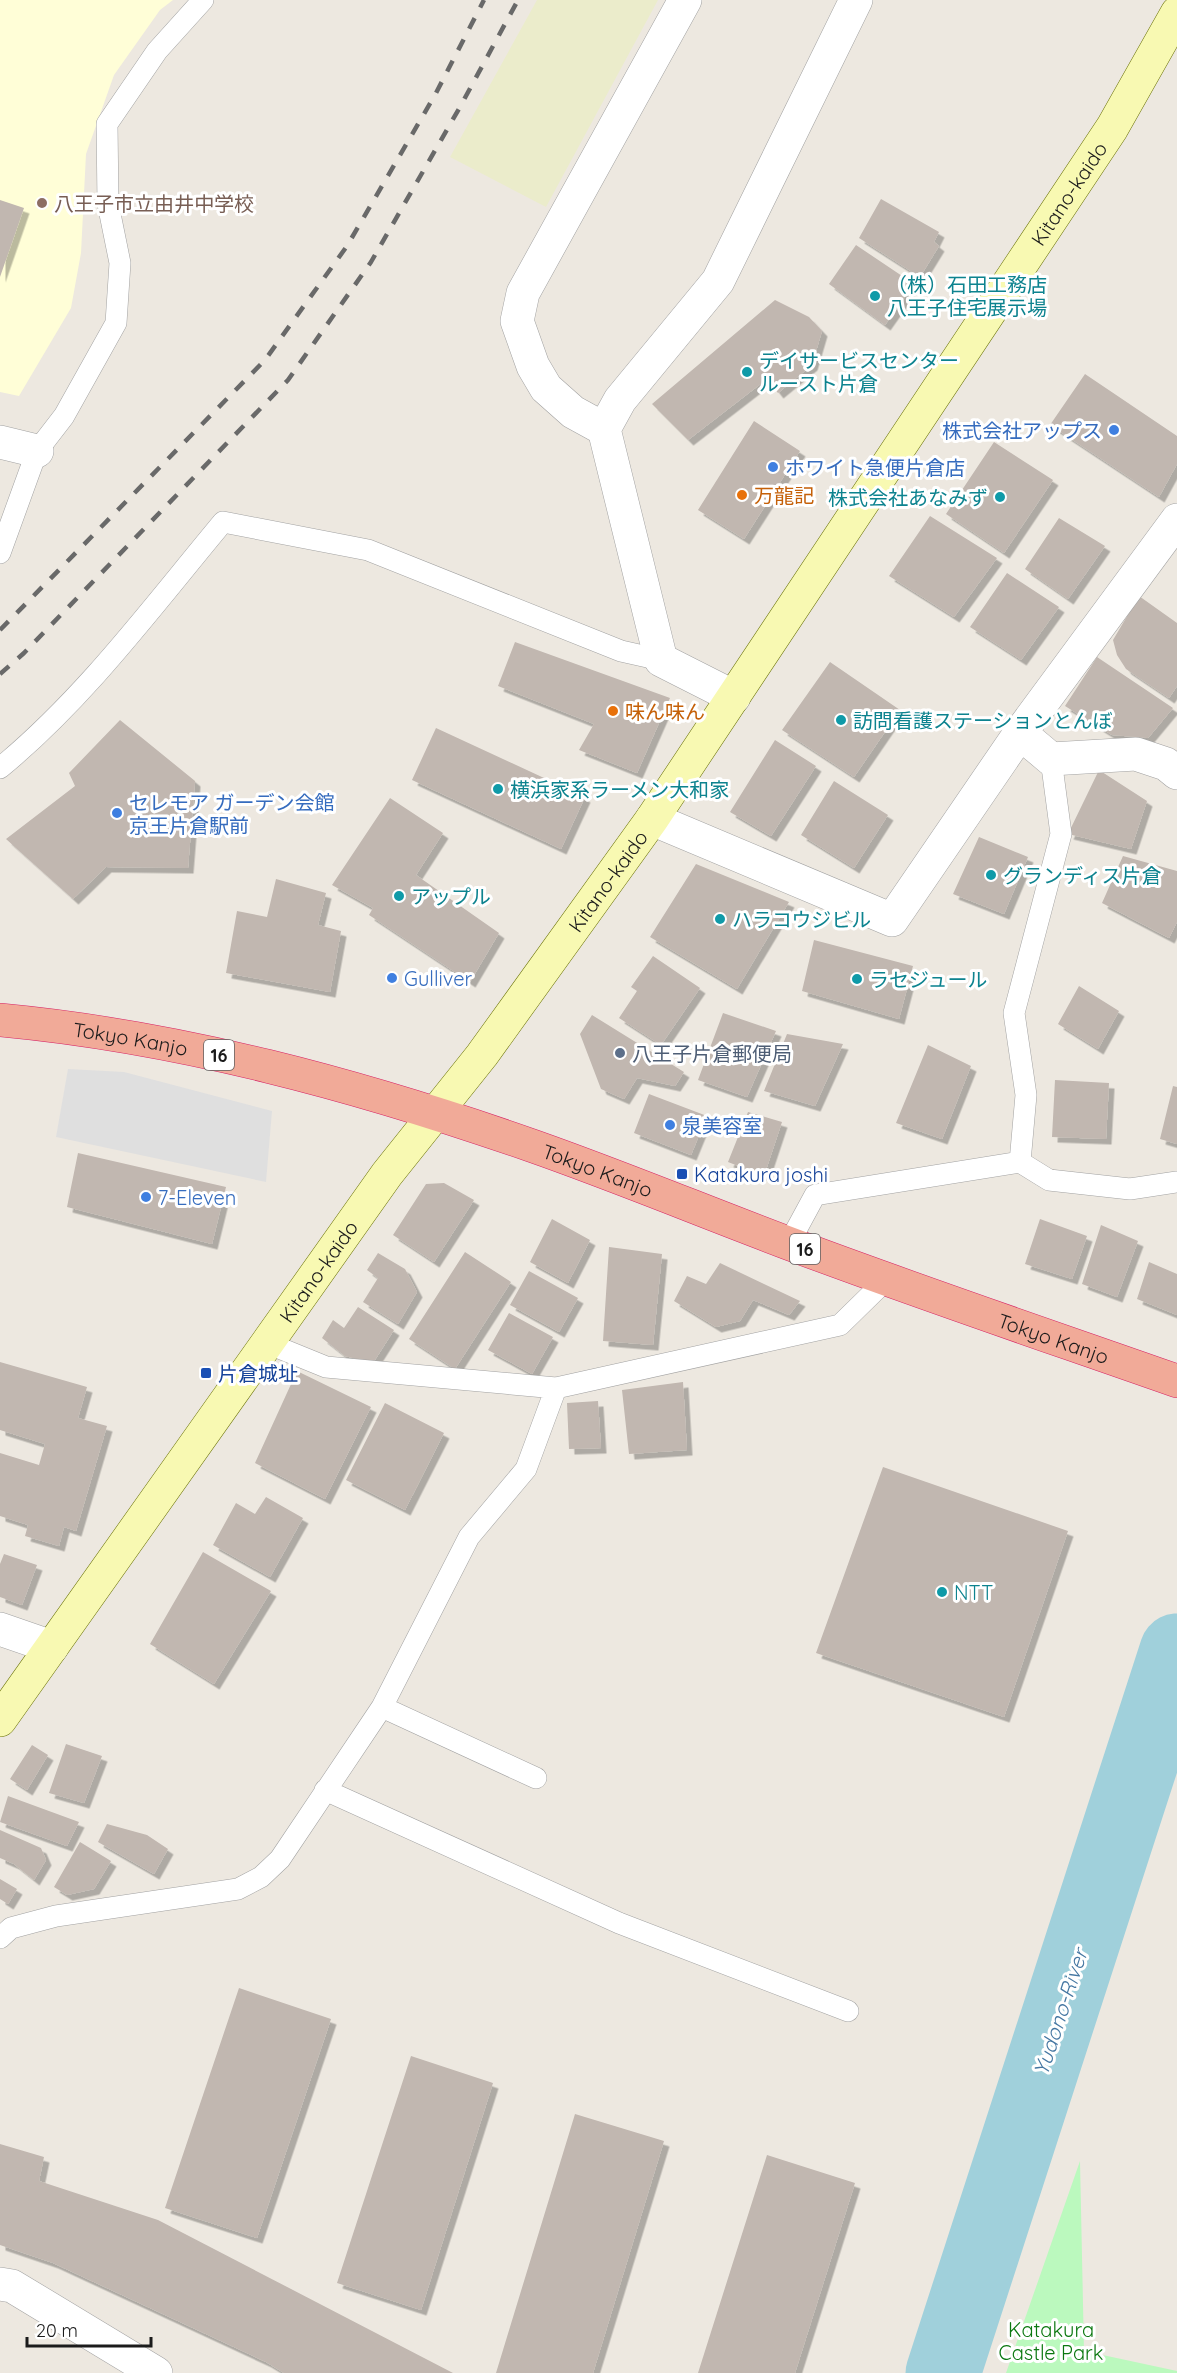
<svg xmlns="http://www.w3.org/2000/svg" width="1177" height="2373" viewBox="0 0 1177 2373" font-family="Quicksand,'Noto Sans JP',sans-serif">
<defs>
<filter id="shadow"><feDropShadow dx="5.5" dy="5.5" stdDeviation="0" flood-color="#0004"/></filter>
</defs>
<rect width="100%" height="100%" fill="#ede8e0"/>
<!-- education -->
<path fill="#fffed7" d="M 0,0 L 173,0 L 160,10 L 114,75 L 86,154 L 81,253 L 71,308 L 19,396 L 0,392 Z"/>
<!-- farmland -->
<path fill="#ebeccb" d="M 537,0 L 658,0 L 546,207 L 450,157 Z"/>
<!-- park -->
<path fill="#bbf9be" d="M 1080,2161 L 1084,2351 L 1177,2371 L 1177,2373 L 1006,2373 Z"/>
<!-- parking -->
<path fill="#dfdfdf" d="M 68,1069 L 124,1072 L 272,1111 L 266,1182 L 56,1137 Z"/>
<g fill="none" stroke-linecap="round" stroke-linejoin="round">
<!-- river -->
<path stroke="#a0d0db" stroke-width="75" d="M 943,2373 L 1177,1651"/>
</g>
<!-- building -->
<path fill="#c1b7b0" filter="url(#shadow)" d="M 881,199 L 939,232 L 934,242 L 939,246 L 920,277 L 859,238 Z
M 0,200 L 24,208 L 0,277 Z
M 856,245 L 914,284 L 885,325 L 829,284 Z
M 775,300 L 809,317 L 822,331 L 812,365 L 778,393 L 767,379 L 688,440 L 652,404 Z
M 1085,374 L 1177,436 L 1177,464 L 1159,497 L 1050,425 Z
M 754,421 L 800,451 L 744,539 L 698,510 Z
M 994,442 L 1053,480 L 1004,553 L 946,514 Z
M 930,516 L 997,558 L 954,617 L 889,576 Z
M 1059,518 L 1105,546 L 1068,599 L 1025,569 Z
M 1007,573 L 1059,607 L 1021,660 L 970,627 Z
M 1139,596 L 1177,623 L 1177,686 L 1169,698 L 1126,669 L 1117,655 L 1113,640 Z
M 515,642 L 670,698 L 637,773 L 579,750 L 594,724 L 498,686 Z
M 1097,657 L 1173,708 L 1148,738 L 1112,735 L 1065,706 Z
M 830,662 L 900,710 L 854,777 L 782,730 Z
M 120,720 L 195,781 L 188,868 L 106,867 L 73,899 L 6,839 L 75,786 L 69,773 Z
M 436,728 L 585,797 L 561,849 L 412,780 Z
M 775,740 L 816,766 L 771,836 L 730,812 Z
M 1099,770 L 1147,801 L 1131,849 L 1068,834 Z
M 834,781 L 888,815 L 854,868 L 801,835 Z
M 390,798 L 443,833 L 416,875 L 499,933 L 470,982 L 369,915 L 373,908 L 332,885 Z
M 979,837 L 1028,857 L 1004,914 L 953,894 Z
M 1123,856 L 1177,871 L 1177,922 L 1169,938 L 1102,903 Z
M 696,864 L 789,902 L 737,989 L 650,937 Z
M 276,879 L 326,893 L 318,925 L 341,931 L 330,992 L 226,973 L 237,911 L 267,917 Z
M 814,940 L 913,966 L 899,1019 L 802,991 Z
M 653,956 L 700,988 L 661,1045 L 619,1018 L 637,991 L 631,987 Z
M 1079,986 L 1119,1011 L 1098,1049 L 1058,1024 Z
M 723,1013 L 776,1031 L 747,1097 L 698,1080 Z
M 592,1015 L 684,1072 L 675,1086 L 637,1078 L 624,1099 L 601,1089 L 580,1034 Z
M 787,1034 L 843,1044 L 815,1106 L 764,1091 Z
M 928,1045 L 971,1066 L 942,1139 L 896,1123 Z
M 1055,1080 L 1109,1083 L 1106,1139 L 1052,1137 Z
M 1173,1086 L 1177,1087 L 1177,1144 L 1160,1139 Z
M 649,1094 L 707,1116 L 691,1155 L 634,1133 Z
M 748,1112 L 782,1122 L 764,1176 L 728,1162 Z
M 78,1153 L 226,1187 L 212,1244 L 67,1207 Z
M 444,1183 L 474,1200 L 434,1262 L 393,1235 L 426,1184 Z
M 552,1219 L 590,1240 L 568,1283 L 530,1262 Z
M 1040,1219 L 1087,1236 L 1072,1279 L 1025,1264 Z
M 1101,1225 L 1138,1241 L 1117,1297 L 1082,1284 Z
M 609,1247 L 662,1254 L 653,1345 L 603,1341 Z
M 465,1252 L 511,1282 L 455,1369 L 409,1339 Z
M 378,1253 L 405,1269 L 417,1292 L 398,1324 L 363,1302 L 378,1278 L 367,1270 Z
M 1149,1262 L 1177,1274 L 1177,1315 L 1137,1299 Z
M 720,1263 L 800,1301 L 789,1315 L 753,1300 L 740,1321 L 716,1327 L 674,1301 L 687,1276 L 706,1284 Z
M 529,1271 L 578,1298 L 559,1332 L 510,1305 Z
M 358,1307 L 394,1330 L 373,1363 L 345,1356 L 322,1338 L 333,1320 L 344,1328 Z
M 509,1313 L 553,1337 L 532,1374 L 488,1350 Z
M 0,1362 L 87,1387 L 78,1418 L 107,1426 L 76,1531 L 64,1527 L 59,1546 L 25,1536 L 28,1525 L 0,1516 L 0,1453 L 39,1465 L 45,1444 L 0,1430 Z
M 297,1371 L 371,1407 L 325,1499 L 255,1463 Z
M 683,1382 L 687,1450 L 629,1454 L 622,1390 Z
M 598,1401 L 601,1448 L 569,1449 L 567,1403 Z
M 385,1403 L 444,1433 L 405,1510 L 346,1480 Z
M 883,1467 L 1068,1531 L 1004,1717 L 816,1653 Z
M 266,1497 L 303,1518 L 270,1577 L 213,1545 L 236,1503 L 255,1514 Z
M 203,1552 L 271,1591 L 214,1684 L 150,1644 Z
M 4,1554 L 37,1565 L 22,1605 L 0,1597 L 0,1564 Z
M 66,1744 L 102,1756 L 84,1803 L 49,1793 Z
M 32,1745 L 48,1755 L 27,1790 L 10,1779 Z
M 8,1796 L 79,1822 L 67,1846 L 0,1822 Z
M 107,1824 L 147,1835 L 168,1849 L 154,1874 L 98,1842 Z
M 0,1830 L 41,1848 L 46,1860 L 34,1880 L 14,1864 L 0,1858 Z
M 80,1842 L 111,1861 L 94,1889 L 67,1895 L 54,1887 Z
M 0,1879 L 17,1889 L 8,1904 L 0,1899 Z
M 239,1988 L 331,2019 L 257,2238 L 165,2208 Z
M 411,2056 L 493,2083 L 421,2310 L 337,2283 Z
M 575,2114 L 664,2141 L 593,2373 L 496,2373 Z
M 0,2144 L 44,2157 L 39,2181 L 158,2220 L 453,2373 L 284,2373 L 266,2362 L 53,2263 L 0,2245 Z
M 767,2155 L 855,2183 L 795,2373 L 698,2373 Z"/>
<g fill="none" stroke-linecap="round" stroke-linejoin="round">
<!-- service casing -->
<g stroke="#a2a2a2" stroke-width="22">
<path id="service" d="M 0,553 L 37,451 L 64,416 L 116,323 L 120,263 L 108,204 L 107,124 L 157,51 L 203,0
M 0,768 C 86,697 152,607 223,522 L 368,550 L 621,651 L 661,660
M 1020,1162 L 1026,1095 L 1014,1013 L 1061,834 L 1051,759
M 789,1243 L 815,1195 L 1020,1162 L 1049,1180 L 1130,1189 L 1177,1182
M 267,1343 L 326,1367 L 556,1388 L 840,1325 L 887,1279
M 382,1707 L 536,1778
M 325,1790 L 619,1923 L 848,2011
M 0,1938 L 11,1928 L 56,1916 L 238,1889 L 261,1877 L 280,1859 L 382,1707 L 469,1537 L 526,1469 L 556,1388"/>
</g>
<!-- minor casing -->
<g stroke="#a2a2a2" stroke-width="34">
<path id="minor" d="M 604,429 L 573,412 L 546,388 L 533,366 L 517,321 L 523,293 L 685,0
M 0,442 L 37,451
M 734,697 L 661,660 L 604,429 L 620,400 L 718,281 L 856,0
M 1020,733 L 1177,520
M 652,819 L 892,920 L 1020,733 L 1051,759 L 1136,754 L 1166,764 L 1177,773
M 0,1629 L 52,1647
M 0,2284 L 12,2286 L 156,2373"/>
</g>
<!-- secondary casing -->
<g stroke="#687004" stroke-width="34">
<g id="secondary">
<path id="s1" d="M 0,1720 L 387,1174 L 482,1055 L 652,819 L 1112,128 L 1177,13"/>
</g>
</g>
<!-- trunk casing -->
<g stroke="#d62366" stroke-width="34">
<g id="trunk">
<path id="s2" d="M 0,1020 C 181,1037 358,1085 530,1145 C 616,1175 700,1210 785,1242 C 915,1291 1046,1335 1177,1381"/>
</g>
</g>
<!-- service -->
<use href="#service" stroke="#fff" stroke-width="21"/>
<!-- minor -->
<use href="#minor" stroke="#fff" stroke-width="33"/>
<!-- secondary -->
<use href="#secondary" stroke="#f8f9b2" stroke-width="33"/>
<!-- trunk -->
<use href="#trunk" stroke="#f1aa98" stroke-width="33"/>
<!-- rail -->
<path stroke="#696969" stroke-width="4.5" stroke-dasharray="12 12" stroke-linecap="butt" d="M 0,630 L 265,360 L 347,246 L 435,95 L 484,0
M 0,674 L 24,653 L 288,380 L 371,262 L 460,107 L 518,0"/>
</g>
<!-- markers -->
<circle fill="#8d6e63" stroke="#fff" stroke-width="2" cx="42" cy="203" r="6"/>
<g fill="#0f9aa8" stroke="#fff" stroke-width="2">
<circle cx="875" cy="296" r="6"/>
<circle cx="747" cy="372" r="6"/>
<circle cx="1000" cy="497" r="6"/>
<circle cx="841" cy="720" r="6"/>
<circle cx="498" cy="789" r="6"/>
<circle cx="991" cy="875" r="6"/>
<circle cx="399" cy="896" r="6"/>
<circle cx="720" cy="919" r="6"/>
<circle cx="857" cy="979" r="6"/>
<circle cx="942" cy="1592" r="6"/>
</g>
<g fill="#3f7fe0" stroke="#fff" stroke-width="2">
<circle cx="1114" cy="430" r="6"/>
<circle cx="773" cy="467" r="6"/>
<circle cx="117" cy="813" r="6"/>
<circle cx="392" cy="978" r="6"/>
<circle cx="670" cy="1125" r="6"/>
<circle cx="146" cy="1197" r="6"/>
</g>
<g fill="#e8710a" stroke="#fff" stroke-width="2">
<circle cx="742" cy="495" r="6"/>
<circle cx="613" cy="711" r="6"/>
</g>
<circle fill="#5c6f8a" stroke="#fff" stroke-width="2" cx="620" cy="1053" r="6"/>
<g fill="#1a4fb4" stroke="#fff" stroke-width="2">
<rect x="676" y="1168" width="12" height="12" rx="3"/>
<rect x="200" y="1367" width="12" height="12" rx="3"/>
</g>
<g text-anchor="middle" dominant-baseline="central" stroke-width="6" stroke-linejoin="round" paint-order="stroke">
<!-- shield labels -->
<g fill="#fff" stroke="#5f5f5f" stroke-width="1.5">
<rect x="204" y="1040" width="30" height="30" rx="4.5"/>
<rect x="790" y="1234" width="30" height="30" rx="4.5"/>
</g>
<g font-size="18" font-weight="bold" fill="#1b1b1b">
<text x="219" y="1055">16</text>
<text x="805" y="1249">16</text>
</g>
<!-- street labels -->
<g font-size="20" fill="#1b1b1b" stroke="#fff">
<text stroke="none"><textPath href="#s1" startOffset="1864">Kitano-kaido</textPath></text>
<text stroke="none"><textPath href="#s1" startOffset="1036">Kitano-kaido</textPath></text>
<text stroke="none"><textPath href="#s2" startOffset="132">Tokyo Kanjo</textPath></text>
<text stroke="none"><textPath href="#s2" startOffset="618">Tokyo Kanjo</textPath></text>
<text stroke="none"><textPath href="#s1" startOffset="550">Kitano-kaido</textPath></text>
<text stroke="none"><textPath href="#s2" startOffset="1104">Tokyo Kanjo</textPath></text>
</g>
<!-- education labels -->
<g font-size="20" fill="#785e54" stroke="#fff" text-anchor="start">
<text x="54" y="203">八王子市立由井中学校</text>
</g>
<!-- culture labels -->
<g font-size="20" fill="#0d838f" stroke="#fff" text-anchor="start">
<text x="887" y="284">（株）石田工務店<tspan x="887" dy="23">八王子住宅展示場</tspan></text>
<text x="759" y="360">デイサービスセンター<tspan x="759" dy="23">ルースト片倉</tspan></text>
<text x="988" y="497" text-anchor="end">株式会社あなみず</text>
<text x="853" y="720">訪問看護ステーションとんぼ</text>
<text x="510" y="789">横浜家系ラーメン大和家</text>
<text x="1003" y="875">グランディス片倉</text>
<text x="411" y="896">アップル</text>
<text x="732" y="919">ハラコウジビル</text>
<text x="869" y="979">ラセジュール</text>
<text x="954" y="1592">NTT</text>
</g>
<!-- shop labels -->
<g font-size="20" fill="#366cbe" stroke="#fff" text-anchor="start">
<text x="1102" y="430" text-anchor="end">株式会社アップス</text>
<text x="785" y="467">ホワイト急便片倉店</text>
<text x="129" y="802">セレモア ガーデン会館<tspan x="129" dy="23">京王片倉駅前</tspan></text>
<text x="404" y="978">Gulliver</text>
<text x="682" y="1125">泉美容室</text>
<text x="158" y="1197">7-Eleven</text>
</g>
<!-- food labels -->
<g font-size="20" fill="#c56008" stroke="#fff" text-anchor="start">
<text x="754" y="495">万龍記</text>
<text x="625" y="711">味ん味ん</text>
</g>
<!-- service labels -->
<g font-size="20" fill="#4e5e75" stroke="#fff" text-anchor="start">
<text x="632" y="1053">八王子片倉郵便局</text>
</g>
<!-- transit labels -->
<g font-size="20" fill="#164399" stroke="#fff" text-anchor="start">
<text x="694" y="1174">Katakura joshi</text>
<text x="218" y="1373">片倉城址</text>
</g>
<!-- park labels -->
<g font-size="20" fill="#0b7810" stroke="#fff">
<text x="1051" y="2329">Katakura<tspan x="1051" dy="23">Castle Park</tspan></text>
</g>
<!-- water labels -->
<g font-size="21" font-style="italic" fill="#4577a2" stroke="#fff">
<text transform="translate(1060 2012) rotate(-72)">Yudono-River</text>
</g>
</g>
<!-- scale -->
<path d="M27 2337v9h124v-9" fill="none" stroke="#1b1b1b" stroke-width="3"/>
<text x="36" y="2337" font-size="18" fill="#1b1b1b" stroke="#ffffff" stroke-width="4.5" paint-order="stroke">20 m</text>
</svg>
